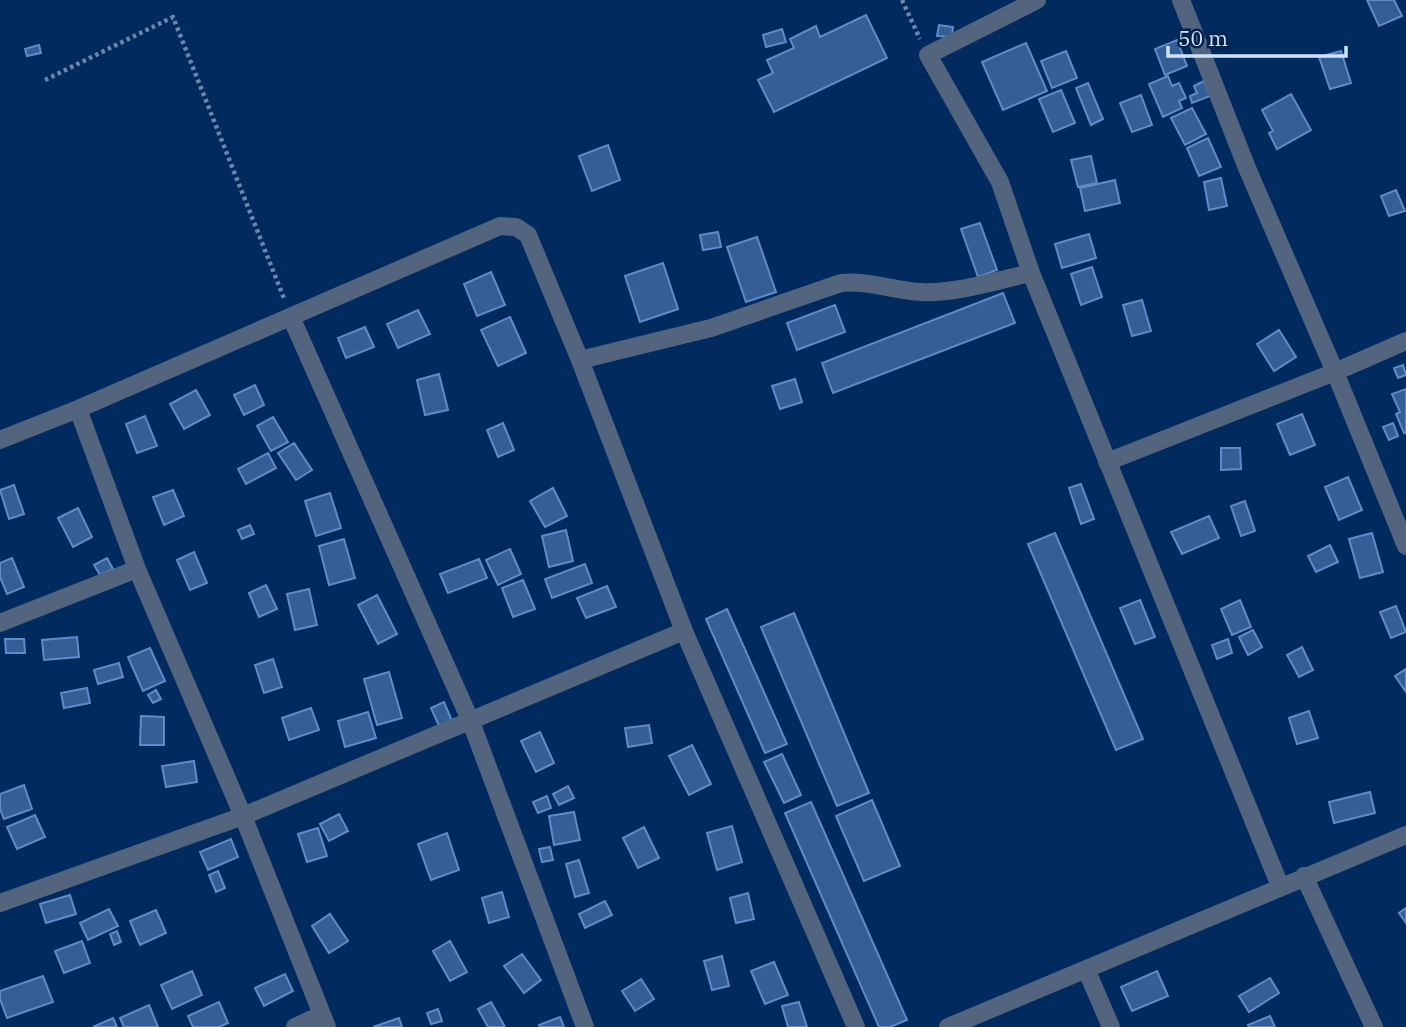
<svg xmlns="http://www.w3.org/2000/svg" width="1406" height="1027" viewBox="0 0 1406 1027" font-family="'IBM Plex Serif',serif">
<rect width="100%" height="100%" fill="#012b5f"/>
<!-- building -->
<path fill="#355e97" stroke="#5f8bc7" stroke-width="2" d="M 1367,0 L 1394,0 L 1402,16 L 1379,26 Z
M 866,15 L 887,58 L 774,112 L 758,80 L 773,73 L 767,60 L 794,48 L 790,39 L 816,26 L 820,37 Z
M 939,25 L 953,27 L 952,37 L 937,36 Z
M 782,29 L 786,42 L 766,47 L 763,35 Z
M 1177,40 L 1187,66 L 1165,75 L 1155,49 Z
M 1026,43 L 1047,91 L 1003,110 L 982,62 Z
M 39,45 L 41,53 L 27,56 L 25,49 Z
M 1066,51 L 1077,78 L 1052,88 L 1041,61 Z
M 1341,51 L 1351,83 L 1330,89 L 1319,57 Z
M 1168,76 L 1172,86 L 1179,83 L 1186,98 L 1179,101 L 1182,108 L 1163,117 L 1149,84 Z
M 1204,81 L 1210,96 L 1192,103 L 1190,96 L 1197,93 L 1194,86 Z
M 1088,83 L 1103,119 L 1091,125 L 1076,88 Z
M 1061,90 L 1075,123 L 1053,132 L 1039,99 Z
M 1291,94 L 1311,130 L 1277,149 L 1269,133 L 1273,131 L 1262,110 Z
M 1141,95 L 1152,125 L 1132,132 L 1120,103 Z
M 1192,108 L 1206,134 L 1185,145 L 1171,118 Z
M 1208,138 L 1221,167 L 1199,176 L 1187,148 Z
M 608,145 L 620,180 L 592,191 L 579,156 Z
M 1091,156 L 1097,183 L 1078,187 L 1071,160 Z
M 1221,178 L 1227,206 L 1209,210 L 1204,182 Z
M 1115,180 L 1120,203 L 1085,211 L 1080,188 Z
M 1396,190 L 1405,211 L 1389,216 L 1381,196 Z
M 980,223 L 997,270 L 978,277 L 961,229 Z
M 718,232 L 721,247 L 703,250 L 700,235 Z
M 1089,234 L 1096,258 L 1062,268 L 1055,244 Z
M 757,237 L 776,292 L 746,302 L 727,247 Z
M 663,263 L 678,309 L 640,322 L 625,276 Z
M 1092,267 L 1102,297 L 1081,305 L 1071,274 Z
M 491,272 L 505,305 L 477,316 L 464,284 Z
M 1003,293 L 1015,323 L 833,393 L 822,363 Z
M 1142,300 L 1151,331 L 1132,336 L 1123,305 Z
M 835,305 L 845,332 L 797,350 L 787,323 Z
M 418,310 L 430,334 L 398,348 L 387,324 Z
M 510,317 L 526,353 L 498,366 L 481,330 Z
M 365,327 L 374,347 L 346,358 L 338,338 Z
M 1279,330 L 1296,357 L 1274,371 L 1257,344 Z
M 1403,365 L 1406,375 L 1398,378 L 1394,368 Z
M 439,374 L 448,410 L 425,415 L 417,380 Z
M 795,379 L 802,402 L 780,409 L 772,386 Z
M 255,385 L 264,405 L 244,415 L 234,395 Z
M 1406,389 L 1406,433 L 1404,433 L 1396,414 L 1400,412 L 1392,394 Z
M 196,390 L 210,415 L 184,429 L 170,404 Z
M 1302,414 L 1315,445 L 1290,455 L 1277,424 Z
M 145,416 L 157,446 L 137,453 L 126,424 Z
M 273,417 L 288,442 L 271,451 L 257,426 Z
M 503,423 L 514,450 L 498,457 L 487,430 Z
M 1393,423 L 1398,436 L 1389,440 L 1383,427 Z
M 294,443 L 312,470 L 296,480 L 278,453 Z
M 1221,448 L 1240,448 L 1241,469 L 1221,470 Z
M 268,453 L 276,468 L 246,484 L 238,469 Z
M 1348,477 L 1362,510 L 1339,520 L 1325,487 Z
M 1081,484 L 1094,519 L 1081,524 L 1069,488 Z
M 14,485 L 24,514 L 9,519 L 0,490 Z
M 553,488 L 567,516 L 545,527 L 530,501 Z
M 173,490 L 184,516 L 164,525 L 153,497 Z
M 330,493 L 341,528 L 316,536 L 305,501 Z
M 1245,501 L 1255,531 L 1241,536 L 1231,506 Z
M 78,508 L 92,537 L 73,547 L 58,518 Z
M 1209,516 L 1219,538 L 1182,554 L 1171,532 Z
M 250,525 L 254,534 L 242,539 L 238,530 Z
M 566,530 L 573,561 L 549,567 L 542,536 Z
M 1055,533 L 1143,739 L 1116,750 L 1028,544 Z
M 1372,533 L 1383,572 L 1360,578 L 1349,539 Z
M 344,539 L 355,578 L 329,585 L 319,546 Z
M 1330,545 L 1338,562 L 1316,572 L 1308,556 Z
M 510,549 L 521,574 L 498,585 L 486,560 Z
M 194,552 L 207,583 L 190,590 L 177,560 Z
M 12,558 L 24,587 L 7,594 L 0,577 L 0,563 Z
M 107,558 L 113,569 L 100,575 L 94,565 Z
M 479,559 L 487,578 L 448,593 L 440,574 Z
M 585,564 L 592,583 L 552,598 L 545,579 Z
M 523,580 L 535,609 L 513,617 L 502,588 Z
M 266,585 L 277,609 L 259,617 L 249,593 Z
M 607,586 L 616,607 L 586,618 L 577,598 Z
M 309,589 L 317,625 L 295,630 L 287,594 Z
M 377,595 L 397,634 L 378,644 L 358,605 Z
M 1140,600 L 1155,637 L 1135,644 L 1120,608 Z
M 1240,600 L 1251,627 L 1232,635 L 1221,609 Z
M 1396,606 L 1406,632 L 1391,638 L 1380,612 Z
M 727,609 L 787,744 L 765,753 L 706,619 Z
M 794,613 L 869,793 L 837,806 L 761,627 Z
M 1253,630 L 1262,647 L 1248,655 L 1239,637 Z
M 77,637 L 79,657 L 44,660 L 42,640 Z
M 5,639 L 24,639 L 25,653 L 6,653 Z
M 1228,639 L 1232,653 L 1217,659 L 1212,645 Z
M 1302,647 L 1313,670 L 1299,677 L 1287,655 Z
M 150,648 L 165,681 L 143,691 L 128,657 Z
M 273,659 L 282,687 L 264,693 L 255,665 Z
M 119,663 L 123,677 L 98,684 L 94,670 Z
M 1406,669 L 1406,692 L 1395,676 Z
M 389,672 L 402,718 L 377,725 L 364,679 Z
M 87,688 L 90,703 L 64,708 L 61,693 Z
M 156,690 L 161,699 L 153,703 L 148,695 Z
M 444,702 L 452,721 L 439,726 L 431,708 Z
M 311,708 L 319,730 L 289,740 L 282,718 Z
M 1309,711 L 1318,738 L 1297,744 L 1289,718 Z
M 368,712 L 376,738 L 345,747 L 338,721 Z
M 141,716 L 164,717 L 164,745 L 140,745 Z
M 649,725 L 652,743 L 628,747 L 625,728 Z
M 540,732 L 554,763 L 536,772 L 521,741 Z
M 692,745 L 711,784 L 689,795 L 669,756 Z
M 782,754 L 801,795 L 784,803 L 764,762 Z
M 194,761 L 197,782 L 166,787 L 162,766 Z
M 24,785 L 32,809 L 4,819 L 0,809 L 0,794 Z
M 568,786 L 574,798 L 559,805 L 553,794 Z
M 1370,792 L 1375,813 L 1334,823 L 1329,802 Z
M 547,796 L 551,808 L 538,813 L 533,802 Z
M 872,800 L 900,866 L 864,881 L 836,816 Z
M 811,802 L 907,1020 L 890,1027 L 879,1027 L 785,813 Z
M 574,812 L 580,840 L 554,845 L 549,816 Z
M 339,814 L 348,831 L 329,841 L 320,824 Z
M 35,815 L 45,837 L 17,849 L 7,827 Z
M 732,826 L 742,862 L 717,870 L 707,833 Z
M 644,827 L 659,858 L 638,868 L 623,838 Z
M 318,828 L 327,856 L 307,862 L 298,834 Z
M 447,833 L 459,870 L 431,880 L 418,844 Z
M 231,839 L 238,857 L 208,870 L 200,852 Z
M 550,847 L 553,860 L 542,862 L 539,849 Z
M 579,860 L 589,893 L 575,897 L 566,864 Z
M 218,871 L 225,888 L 216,892 L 209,875 Z
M 502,892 L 509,917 L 489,923 L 482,898 Z
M 748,893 L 754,919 L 736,923 L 730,898 Z
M 70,895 L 76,914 L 46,923 L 40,904 Z
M 605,901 L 612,915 L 585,928 L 579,914 Z
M 1406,908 L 1406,923 L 1399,913 Z
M 109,909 L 118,926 L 88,940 L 80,923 Z
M 156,910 L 166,933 L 140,945 L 130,921 Z
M 330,914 L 348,941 L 329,953 L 312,926 Z
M 117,931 L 121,942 L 114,945 L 110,934 Z
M 82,941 L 90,963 L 64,973 L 55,951 Z
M 450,941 L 467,972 L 450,981 L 433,951 Z
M 522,954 L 541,980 L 524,993 L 504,966 Z
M 722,956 L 729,986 L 712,990 L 704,961 Z
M 774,962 L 788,995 L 765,1004 L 751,971 Z
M 192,971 L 202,995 L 172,1009 L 161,985 Z
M 1157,971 L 1168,996 L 1132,1011 L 1121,987 Z
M 285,974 L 293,991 L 264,1006 L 255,988 Z
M 43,976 L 53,1002 L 7,1018 L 0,999 L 0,991 Z
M 1270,978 L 1279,993 L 1249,1012 L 1239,996 Z
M 641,979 L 654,999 L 635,1011 L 622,991 Z
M 219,1002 L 228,1023 L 219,1027 L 193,1027 L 188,1016 Z
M 491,1002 L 505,1027 L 488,1027 L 478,1009 Z
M 799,1002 L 807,1027 L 788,1027 L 782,1006 Z
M 149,1005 L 158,1027 L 124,1027 L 120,1018 Z
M 438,1009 L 442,1021 L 431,1024 L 427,1013 Z
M 1270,1016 L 1275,1027 L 1249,1027 L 1248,1025 Z
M 560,1017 L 564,1027 L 540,1027 L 539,1025 Z
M 113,1018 L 117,1027 L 93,1027 Z
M 399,1018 L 402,1027 L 373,1027 Z"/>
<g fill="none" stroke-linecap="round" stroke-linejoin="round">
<!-- path -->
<path stroke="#6a88af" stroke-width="4.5" stroke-dasharray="3.5 3.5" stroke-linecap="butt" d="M 902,0 L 920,39
M 45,80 L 173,17 L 285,301"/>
<!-- street -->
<path stroke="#52647e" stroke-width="18" d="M 1037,0 L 928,55 L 1000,182 L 1031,273 L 1280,886
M 1181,0 L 1247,168 L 1335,372 L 1406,546
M 291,317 L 471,722 L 585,1027
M 580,360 L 711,328 L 841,283 C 869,280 894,291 922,292 C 956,294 997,280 1031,273
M 78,409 L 137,569 L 243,816 L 327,1027
M 0,440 L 78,409 L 500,226 L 516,227 L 528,235 L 580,360 L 684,631 L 856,1027
M 1107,462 L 1335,372 L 1406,341
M 0,623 L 137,569
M 1304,876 L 1374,1027
M 0,903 L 243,816 L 684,631
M 1086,969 L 1111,1027
M 295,1027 L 321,1015
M 948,1027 L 1406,835"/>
</g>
<!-- scale -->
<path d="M1168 46v10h178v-10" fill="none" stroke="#d0e3fd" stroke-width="3.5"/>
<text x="1178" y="46" font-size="21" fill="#d0e3fd" stroke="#04224a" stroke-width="5" paint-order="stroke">50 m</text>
</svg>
